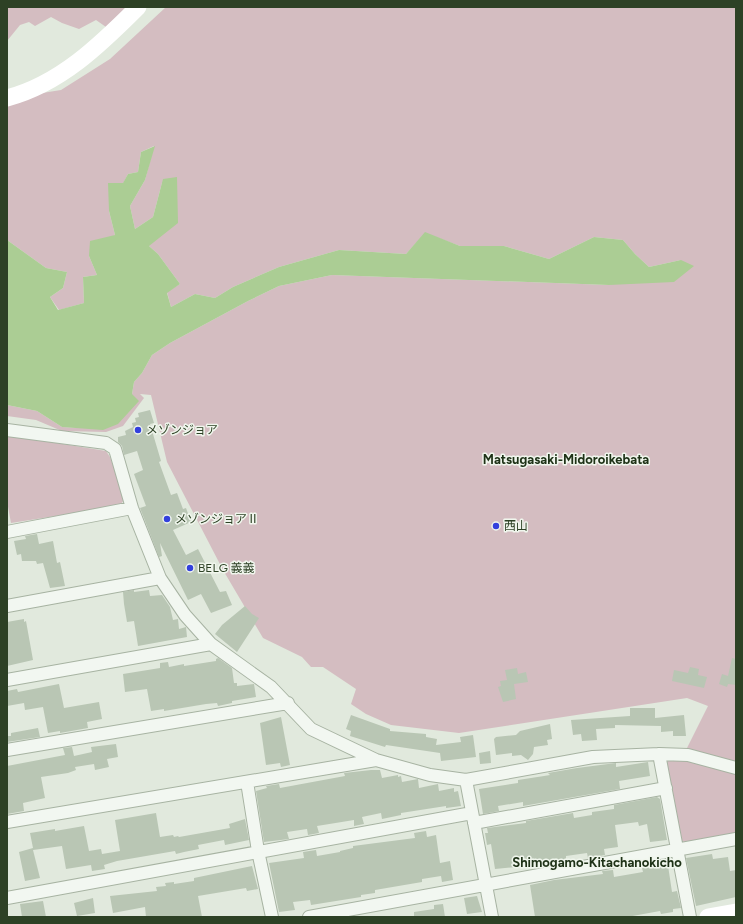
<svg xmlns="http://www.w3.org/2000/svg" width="743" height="924" viewBox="0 0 743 924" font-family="Figtree,'Noto Sans JP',sans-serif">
<rect width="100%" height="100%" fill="#e1e9dd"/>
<!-- green -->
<path fill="#d4bdc1" d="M 7,7 L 130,7 L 106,27 L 96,20 L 79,29 L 62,23 L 51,17 L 35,26 L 29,22 L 20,25 L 7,41 Z
M 166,7 L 736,7 L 736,766 L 686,750 L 708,706 L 687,698 L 459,733 L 391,725 L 366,714 L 351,704 L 356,689 L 323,667 L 311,667 L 302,657 L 263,638 L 223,570 L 167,462 L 151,395 L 140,394 L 144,398 L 123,426 L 106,432 L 62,431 L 36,420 L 7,416 L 7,405 L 37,411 L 62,427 L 80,428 L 132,394 L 134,382 L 142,373 L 152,355 L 170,343 L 248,301 L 279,286 L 332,275 L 609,285 L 681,260 L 649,267 L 635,254 L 623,240 L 594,237 L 549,259 L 504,246 L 460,246 L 425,233 L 406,254 L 339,250 L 279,267 L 233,287 L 215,298 L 195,294 L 171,307 L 167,292 L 180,284 L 158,254 L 149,246 L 163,179 L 153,217 L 135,229 L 130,206 L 145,180 L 154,146 L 141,152 L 138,172 L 128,174 L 109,211 L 115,235 L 89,256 L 97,275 L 83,277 L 84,303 L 59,310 L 50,297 L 63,288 L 67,272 L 46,268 L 7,240 L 7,103 L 36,94 L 61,90 L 110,59 Z
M 7,435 L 106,451 L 110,457 L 125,499 L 119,506 L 11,523 L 7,501 Z
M 669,760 L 700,761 L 736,768 L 736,832 L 731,835 L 689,845 L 679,839 L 664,765 Z"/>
<!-- water -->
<path fill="#abcd94" d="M 155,146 L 145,180 L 130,206 L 135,229 L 153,217 L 163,179 L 177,177 L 178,223 L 149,246 L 158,254 L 180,284 L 167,293 L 171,307 L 195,294 L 215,298 L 233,287 L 279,267 L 339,250 L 406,254 L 425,232 L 460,246 L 504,246 L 549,259 L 594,237 L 623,240 L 635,254 L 649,267 L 681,260 L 694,266 L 674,282 L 609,285 L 332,275 L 279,286 L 248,301 L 170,343 L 152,355 L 142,373 L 134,382 L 132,394 L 139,401 L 118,424 L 103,430 L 62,427 L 37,411 L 7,405 L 7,240 L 46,268 L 67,272 L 63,288 L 50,297 L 58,310 L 84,303 L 83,277 L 97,275 L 89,256 L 90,241 L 115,235 L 109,211 L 108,183 L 123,183 L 128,174 L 138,172 L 141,152 Z"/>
<!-- building -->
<path fill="#b9c6b4" d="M 150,410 L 154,423 L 150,424 L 161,461 L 159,462 L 171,495 L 177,493 L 183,509 L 186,508 L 191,522 L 173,530 L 186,555 L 198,549 L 220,592 L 226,591 L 232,605 L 211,613 L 201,594 L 188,600 L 160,543 L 162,556 L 159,557 L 140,508 L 146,506 L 134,474 L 143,470 L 137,451 L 124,455 L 122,446 L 118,442 L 118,437 L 126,435 L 125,431 L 133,427 L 132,423 L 136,422 L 135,418 L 139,417 L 138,413 Z
M 37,534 L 39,544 L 53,541 L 57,563 L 60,562 L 65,586 L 50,588 L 43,563 L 37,564 L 36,561 L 22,561 L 21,554 L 17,555 L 14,541 L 26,539 L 25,536 Z
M 134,590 L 134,592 L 149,590 L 150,596 L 162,595 L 170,607 L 173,620 L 178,619 L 179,629 L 186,627 L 187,637 L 138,646 L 134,621 L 127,622 L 124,604 L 123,592 Z
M 245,606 L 252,614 L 259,618 L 237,652 L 215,634 L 222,625 Z
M 24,619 L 24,622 L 26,621 L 33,660 L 7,666 L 7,622 Z
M 218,658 L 232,668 L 234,683 L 237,683 L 237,686 L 254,684 L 256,697 L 232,701 L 232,703 L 218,706 L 217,703 L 206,704 L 164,711 L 164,709 L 151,711 L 147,689 L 125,692 L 123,674 L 160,668 L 160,663 L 168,662 L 169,667 L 184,664 L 184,666 L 216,661 L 216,659 Z
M 732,658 L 736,659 L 736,685 L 728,684 L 727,687 L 719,684 L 722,674 L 728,676 Z
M 690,667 L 699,669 L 698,675 L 707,677 L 704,688 L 672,681 L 674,670 L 688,673 Z
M 517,668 L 518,674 L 526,672 L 528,682 L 514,684 L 516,699 L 503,702 L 498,687 L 501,686 L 500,681 L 507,680 L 505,670 Z
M 59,684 L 64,708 L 99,702 L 102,719 L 87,722 L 88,728 L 60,733 L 60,731 L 48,733 L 43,707 L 25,710 L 24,703 L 7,706 L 7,691 L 17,689 L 18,692 Z
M 630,708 L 655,708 L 655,718 L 684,715 L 686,736 L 673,736 L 673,731 L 661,732 L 661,726 L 615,725 L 615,728 L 596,729 L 597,740 L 582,741 L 581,734 L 573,735 L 571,720 L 630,716 Z
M 351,715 L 390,729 L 390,731 L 426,734 L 426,737 L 437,739 L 436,745 L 461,742 L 460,737 L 473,735 L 476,757 L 441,761 L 440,753 L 386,745 L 385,747 L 350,736 L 351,731 L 346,729 Z
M 281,717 L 290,765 L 281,767 L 280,763 L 266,765 L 260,723 Z
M 550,724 L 552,739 L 547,740 L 548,745 L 534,747 L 533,754 L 528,760 L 521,755 L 512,756 L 512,753 L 496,755 L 494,739 L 496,737 L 516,735 L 520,731 Z
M 38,728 L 40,737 L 7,742 L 7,736 L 11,736 L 11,733 Z
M 116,744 L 118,757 L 107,759 L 109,767 L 95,770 L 94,764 L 75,767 L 76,770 L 68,773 L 41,777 L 45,798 L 23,803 L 24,811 L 7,814 L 7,766 L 65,755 L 63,748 L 72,747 L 74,756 L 92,752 L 91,747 Z
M 490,751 L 491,763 L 480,764 L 479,753 Z
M 648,762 L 650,776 L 619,781 L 620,789 L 523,806 L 523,802 L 498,806 L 499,811 L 483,814 L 479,789 L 518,783 L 518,780 L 544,776 L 550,775 L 548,773 L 577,768 L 616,763 L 616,767 Z
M 371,770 L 380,770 L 382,778 L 398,775 L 398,777 L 401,776 L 402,782 L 418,779 L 419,788 L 438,784 L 439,791 L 454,788 L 454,792 L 458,791 L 461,806 L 446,808 L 446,806 L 401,813 L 401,815 L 382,819 L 381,813 L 362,817 L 364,824 L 354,826 L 354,820 L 317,826 L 319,833 L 308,835 L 307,829 L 287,832 L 289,839 L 264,842 L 256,791 L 267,788 L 266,786 L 279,784 L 280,788 L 345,776 L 344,773 Z
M 657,797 L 660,799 L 667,840 L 650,842 L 647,824 L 639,826 L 638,822 L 615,825 L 618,847 L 604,849 L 605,855 L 588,858 L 587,853 L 566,856 L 566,860 L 551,862 L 551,865 L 537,868 L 537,865 L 495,869 L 491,844 L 487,845 L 485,833 L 488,833 L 487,828 L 526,823 L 526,821 L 573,813 L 574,818 L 592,815 L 592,812 L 614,809 L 614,805 Z
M 156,813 L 160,837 L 173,835 L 174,837 L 178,836 L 179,837 L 230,828 L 229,824 L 245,819 L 249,840 L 225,845 L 224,840 L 198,845 L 199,849 L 184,852 L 176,854 L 175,851 L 117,861 L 104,865 L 105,869 L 92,871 L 91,865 L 66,869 L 62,846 L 33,850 L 40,878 L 25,881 L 19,852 L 33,848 L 30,833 L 55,829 L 55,831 L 84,826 L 89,851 L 101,849 L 102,854 L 120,851 L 115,820 Z
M 426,831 L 427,837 L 436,835 L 440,863 L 450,861 L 453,880 L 442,882 L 441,876 L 422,879 L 422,882 L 375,890 L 375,893 L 361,895 L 361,897 L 311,905 L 310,900 L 293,902 L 295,910 L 279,912 L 269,863 L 304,858 L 303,852 L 316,850 L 317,856 L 340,852 L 340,851 L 353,848 L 353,846 L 415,838 L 414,833 Z
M 712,854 L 713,859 L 728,857 L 730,871 L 736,870 L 736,897 L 696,906 L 686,858 Z
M 667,859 L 672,892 L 677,891 L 681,908 L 673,909 L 673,912 L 661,914 L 660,911 L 627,917 L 535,917 L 530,885 L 554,880 L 603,874 L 602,871 L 613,870 L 614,877 L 643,872 L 642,868 L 653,866 L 652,862 Z
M 252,866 L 258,889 L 247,891 L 246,888 L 198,896 L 202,917 L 146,917 L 145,907 L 113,913 L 110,896 L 157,891 L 156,887 L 166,886 L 165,883 L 174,882 L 174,884 L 194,881 L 194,878 Z
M 477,896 L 482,912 L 467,914 L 464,898 Z
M 93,898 L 95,913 L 77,916 L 74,903 Z
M 43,901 L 46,917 L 22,917 L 20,904 Z
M 443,904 L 445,917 L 414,917 L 414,912 L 434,909 L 434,905 Z"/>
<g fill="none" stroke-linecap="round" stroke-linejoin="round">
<!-- street casing -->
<g stroke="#a7b3a2" stroke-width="14">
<path id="street" d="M 7,430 L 106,443 L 115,449 L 132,508 L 160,578 L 185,615 L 211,644 L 271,687 L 311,729 L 376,760 L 430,775 L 466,780 L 593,757 L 659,754 L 688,755 L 736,768
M 7,532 L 132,508
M 7,606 L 160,578
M 7,680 L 211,644
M 7,750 L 288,703
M 659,754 L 690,917
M 466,780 L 492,917
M 247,782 L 258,851 L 272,917
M 7,822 L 376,760
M 474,823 L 666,788
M 7,898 L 472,813
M 309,917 L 736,839"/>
</g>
<!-- street -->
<use href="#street" stroke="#f2f7f1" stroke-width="12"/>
<!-- secondary -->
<path stroke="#fff" stroke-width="17" d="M 7,98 C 60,84 100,45 138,7
M 708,917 L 736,912"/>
</g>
<!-- markers -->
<g fill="#3340dd" stroke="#f0f6ed" stroke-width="1.5">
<circle cx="138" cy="430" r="4"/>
<circle cx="167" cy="519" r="4"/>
<circle cx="496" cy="526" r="4"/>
<circle cx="190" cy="568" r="4"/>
</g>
<g text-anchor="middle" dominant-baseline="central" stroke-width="3" stroke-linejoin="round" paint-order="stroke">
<!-- poi labels -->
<g font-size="12" fill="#2d4125" stroke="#f0f6ed" text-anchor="start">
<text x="146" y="430">メゾンジョア</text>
<text x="175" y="519">メゾンジョアⅡ</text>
<text x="504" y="526">西山</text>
<text x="198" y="568">BELG 義義</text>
</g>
<!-- neighbourhood labels -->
<g font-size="13" font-weight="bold" fill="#1e3217" stroke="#f0f6ed">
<text x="566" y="459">Matsugasaki-Midoroikebata</text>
<text x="597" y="862">Shimogamo-Kitachanokicho</text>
</g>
</g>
<!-- border -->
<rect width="743" height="924" fill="none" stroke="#2d4125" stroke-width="16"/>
</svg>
